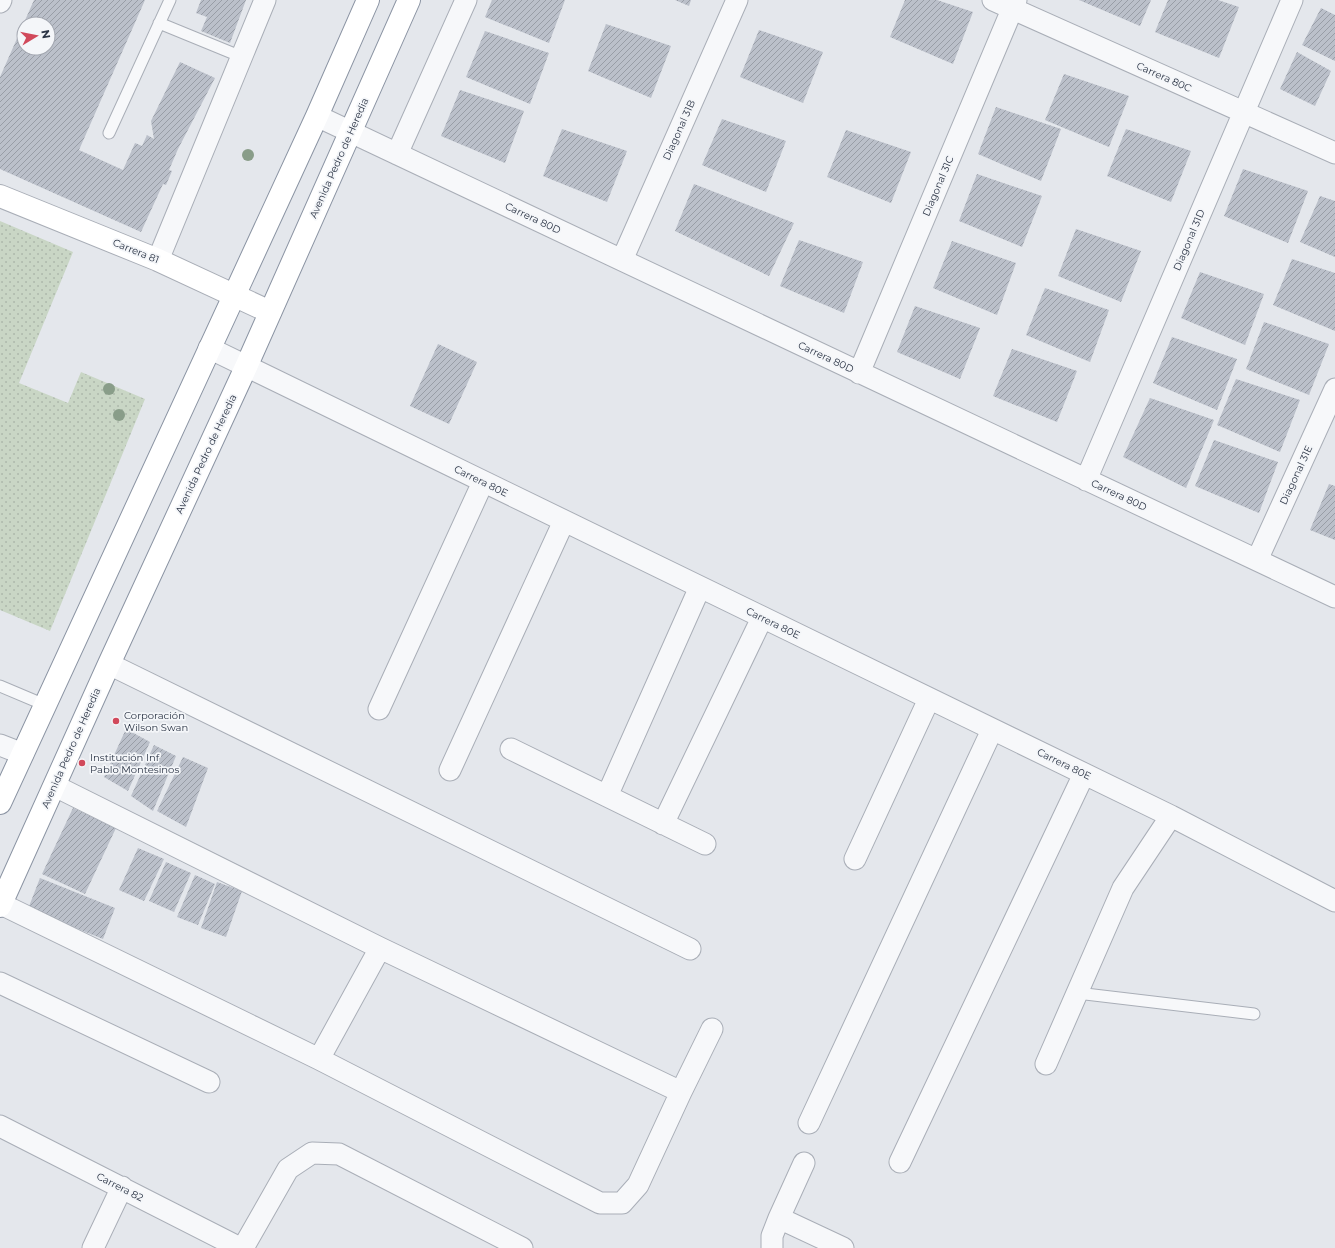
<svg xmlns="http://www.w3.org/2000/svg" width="1335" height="1248" viewBox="0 0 1335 1248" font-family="Montserrat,sans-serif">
<defs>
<pattern id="grass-dots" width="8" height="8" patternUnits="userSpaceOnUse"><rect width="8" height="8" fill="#c9d6c5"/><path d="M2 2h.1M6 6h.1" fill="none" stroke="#adb8ab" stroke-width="1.8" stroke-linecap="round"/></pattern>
<pattern id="building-hatch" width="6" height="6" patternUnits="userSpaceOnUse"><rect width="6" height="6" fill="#bbc0ca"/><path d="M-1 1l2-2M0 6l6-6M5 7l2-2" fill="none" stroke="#989da6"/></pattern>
</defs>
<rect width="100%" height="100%" fill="#e4e7ec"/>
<!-- grass -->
<path fill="url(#grass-dots)" d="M 0,221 L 73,252 L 19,383 L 68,403 L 81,372 L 145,399 L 50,631 L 0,610 Z"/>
<!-- building -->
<path fill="url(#building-hatch)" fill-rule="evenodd" d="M 34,0 L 145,0 L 79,150 L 123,170 L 135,143 L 142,146 L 147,135 L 154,139 L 151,121 L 180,62 L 215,78 L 178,149 L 169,170 L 172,171 L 166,185 L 163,184 L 141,232 L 0,169 L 0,77 ZM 24,24 L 48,24 L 48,48 L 24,48 Z
M 201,0 L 246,0 L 230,43 L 201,31 L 207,17 L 196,13 Z
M 492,0 L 565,0 L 549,43 L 485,17 Z
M 675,0 L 691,0 L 689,6 Z
M 905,0 L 937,0 L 973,12 L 953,64 L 890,37 Z
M 1079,0 L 1151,0 L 1140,26 Z
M 1168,0 L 1218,0 L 1239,7 L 1219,58 L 1155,32 Z
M 1321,8 L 1335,15 L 1335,61 L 1302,45 Z
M 606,24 L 671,46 L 651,98 L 588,71 Z
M 759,30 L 823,52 L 803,103 L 740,77 Z
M 485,31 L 549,53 L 530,104 L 466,77 Z
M 1297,52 L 1331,71 L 1315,106 L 1280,89 Z
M 1064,74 L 1129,96 L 1109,147 L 1045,120 Z
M 460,90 L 524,111 L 505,163 L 441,136 Z
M 996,107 L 1061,129 L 1041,181 L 978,154 Z
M 722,119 L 786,141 L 766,192 L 702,165 Z
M 562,129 L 627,151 L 607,202 L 543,176 Z
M 1126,129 L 1191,151 L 1171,202 L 1107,176 Z
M 846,130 L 911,152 L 891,203 L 827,177 Z
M 1243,169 L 1308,191 L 1288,243 L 1224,216 Z
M 977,174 L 1042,196 L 1022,247 L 959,221 Z
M 694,184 L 794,223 L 769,276 L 675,231 Z
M 1320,196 L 1335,201 L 1335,257 L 1300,242 Z
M 1076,229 L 1141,251 L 1121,302 L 1058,276 Z
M 799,240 L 863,262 L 844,313 L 780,286 Z
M 952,241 L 1016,263 L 997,315 L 933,288 Z
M 1292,259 L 1335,273 L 1335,331 L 1273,305 Z
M 1200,272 L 1264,294 L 1245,345 L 1181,318 Z
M 1045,288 L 1109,310 L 1090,362 L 1026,335 Z
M 915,306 L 980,328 L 960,379 L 897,352 Z
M 1264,322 L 1329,344 L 1309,395 L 1246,369 Z
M 1172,337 L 1237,359 L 1217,410 L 1153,383 Z
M 438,344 L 477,362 L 449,424 L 410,406 Z
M 1012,349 L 1077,371 L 1057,422 L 993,396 Z
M 1236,379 L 1300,400 L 1280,452 L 1217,425 Z
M 1150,398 L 1214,420 L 1186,488 L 1123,457 Z
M 1214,440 L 1278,462 L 1259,513 L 1195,486 Z
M 1329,484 L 1335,486 L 1335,540 L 1310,530 Z
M 126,729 L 150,742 L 128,791 L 104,777 Z
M 154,745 L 176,756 L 153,811 L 131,796 Z
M 183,757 L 208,768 L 186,827 L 157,811 Z
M 73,808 L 116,828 L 85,894 L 42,874 Z
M 138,848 L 164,859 L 144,901 L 119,890 Z
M 166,862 L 191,873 L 174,912 L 149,901 Z
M 195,875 L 215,884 L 198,925 L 177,917 Z
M 40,878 L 115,908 L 103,939 L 28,909 Z
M 217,882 L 242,891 L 226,937 L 201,928 Z"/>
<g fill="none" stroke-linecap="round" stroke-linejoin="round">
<!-- lane casing -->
<g stroke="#a9aeb7" stroke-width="13">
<path id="lane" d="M 159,23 L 242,57
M 109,133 L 170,0
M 0,686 L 45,705
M 1077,993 L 1254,1014"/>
</g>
<!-- street casing -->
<g stroke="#a9aeb7" stroke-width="23">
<path id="street" d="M 993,0 L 1335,153
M 0,2 L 1,0
M 317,116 L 1335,597
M 397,154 L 466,0
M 158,260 L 265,0
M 622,260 L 737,0
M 209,348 L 1171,816 L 1335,901
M 859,373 L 1016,0
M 1086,480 L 1292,0
M 1257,560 L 1335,389
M 109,664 L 690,949
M 379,709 L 483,482
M 0,745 L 23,754
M 511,749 L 705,844
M 450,770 L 564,521
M 55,786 L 380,948 L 681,1092
M 607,796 L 700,587
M 663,824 L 762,618
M 855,859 L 929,699
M 1,904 L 319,1059 L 600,1203 L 622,1203 L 638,1185 L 681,1092 L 712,1029
M 0,983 L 209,1082
M 319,1059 L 380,948
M 1046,1064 L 1123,888 L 1171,816
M 809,1123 L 992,730
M 0,1126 L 240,1248
M 900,1162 L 1084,774
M 804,1163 L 779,1218 L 843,1248
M 93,1248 L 122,1187
M 243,1248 L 288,1169 L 312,1153 L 339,1154 L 522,1248
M 772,1248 L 772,1236 L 779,1218"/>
</g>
<!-- secondary casing -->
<g stroke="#a9aeb7" stroke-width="24">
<path id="secondary" d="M 0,196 L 158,260 L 270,312"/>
</g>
<!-- highway casing -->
<g stroke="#8b94a3" stroke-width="24">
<path id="highway" d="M 0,803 L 317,116 L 368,0
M 0,906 L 109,664 L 246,367 L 409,0"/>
</g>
<!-- lane -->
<use href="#lane" stroke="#f7f8fa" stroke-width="11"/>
<!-- street -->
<use href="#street" stroke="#f7f8fa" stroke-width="21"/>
<!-- secondary -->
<use href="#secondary" stroke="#fff" stroke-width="22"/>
<!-- highway -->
<use href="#highway" stroke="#fff" stroke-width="22"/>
</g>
<!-- trees -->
<g fill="#899d89">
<circle cx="248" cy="155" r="6"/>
<circle cx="109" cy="389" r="6"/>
<circle cx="119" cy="415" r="6"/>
</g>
<!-- markers -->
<g fill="#d1495b" stroke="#f4f6f9" stroke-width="1.5">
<circle cx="116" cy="721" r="4"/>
<circle cx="82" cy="763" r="4"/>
</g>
<g text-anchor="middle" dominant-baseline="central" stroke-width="3.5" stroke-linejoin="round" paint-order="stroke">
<!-- street labels -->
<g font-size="10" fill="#2b3445" stroke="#f4f6f9">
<text transform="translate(1164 77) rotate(24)">Carrera 80C</text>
<text transform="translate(679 130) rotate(-66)">Diagonal 31B</text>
<text transform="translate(339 158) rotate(-66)">Avenida Pedro de Heredia</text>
<text transform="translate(938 186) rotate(-67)">Diagonal 31C</text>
<text transform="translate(533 218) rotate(25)">Carrera 80D</text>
<text transform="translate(1189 240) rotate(-67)">Diagonal 31D</text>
<text transform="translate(136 251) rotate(22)">Carrera 81</text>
<text transform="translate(826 357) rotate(25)">Carrera 80D</text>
<text transform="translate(206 454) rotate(-65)">Avenida Pedro de Heredia</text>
<text transform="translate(1296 475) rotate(-65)">Diagonal 31E</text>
<text transform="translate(481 481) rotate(26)">Carrera 80E</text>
<text transform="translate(1119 495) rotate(25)">Carrera 80D</text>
<text transform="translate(773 623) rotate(26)">Carrera 80E</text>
<text transform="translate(71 748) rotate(-66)">Avenida Pedro de Heredia</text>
<text transform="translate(1064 764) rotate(26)">Carrera 80E</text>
<text transform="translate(120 1187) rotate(27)">Carrera 82</text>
</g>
<!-- poi labels -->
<g font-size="10" fill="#2b3445" stroke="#f4f6f9" text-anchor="start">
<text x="124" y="715">Corporación<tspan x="124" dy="12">Wilson Swan</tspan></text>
<text x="90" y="757">Institución Inf<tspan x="90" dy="12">Pablo Montesinos</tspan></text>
</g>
</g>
<!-- north arrow -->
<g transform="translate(36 36) rotate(80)"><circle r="19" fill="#f4f6f9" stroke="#a4a8b1"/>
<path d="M0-3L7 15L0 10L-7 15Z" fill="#d1495b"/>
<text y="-6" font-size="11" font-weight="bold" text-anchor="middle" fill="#2b3445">N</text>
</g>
</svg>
